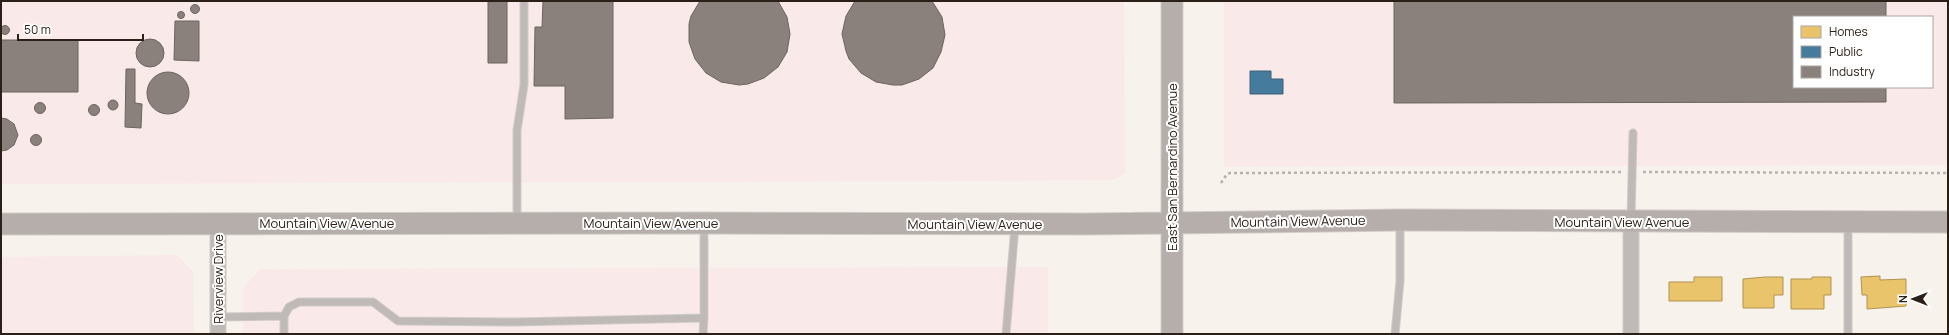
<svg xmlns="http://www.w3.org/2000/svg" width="1949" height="335" viewBox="0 0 1949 335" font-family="Manrope,sans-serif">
<rect width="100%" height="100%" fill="#f7f2ec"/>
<!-- industrial -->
<path fill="#f9e9e9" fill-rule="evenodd" d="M 1,1 L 1124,1 L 1125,173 L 1114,180 L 966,181 L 1,184 Z
M 1224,1 L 1948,1 L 1948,165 L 1224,167 ZM 1794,17 L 1932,17 L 1932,87 L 1794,87 Z
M 177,255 L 193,272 L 194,334 L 1,334 L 1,257 Z
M 1048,267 L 1048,334 L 243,334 L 243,289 L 259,269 Z"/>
<!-- homes -->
<path fill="#e9c46a" stroke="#b09351" d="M 1880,276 L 1880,280 L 1906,279 L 1906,306 L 1867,309 L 1867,295 L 1862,295 L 1861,277 Z
M 1694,277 L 1722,277 L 1722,301 L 1669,301 L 1669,282 L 1694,282 Z
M 1765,277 L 1783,277 L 1783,295 L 1774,295 L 1774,308 L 1743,308 L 1743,279 Z
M 1812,277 L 1831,277 L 1831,295 L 1824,295 L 1824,309 L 1791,309 L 1791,279 L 1812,279 Z"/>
<!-- public -->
<path fill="#457b9d" stroke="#3d6075" d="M 1250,71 L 1271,71 L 1271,79 L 1283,79 L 1283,94 L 1250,94 Z"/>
<!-- industry -->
<path fill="#8a817c" stroke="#6d645e" d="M 488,1 L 507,1 L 507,63 L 488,63 Z
M 543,1 L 613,1 L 613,118 L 565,119 L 565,86 L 534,86 L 535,27 L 542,27 Z
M 700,1 L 778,1 L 787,17 L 790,34 L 787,52 L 778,67 L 764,78 L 748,84 L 739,85 L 721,82 L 706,73 L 695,59 L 689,42 L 689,24 L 691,16 Z
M 855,1 L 932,1 L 942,17 L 945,35 L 941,52 L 933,68 L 919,79 L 902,85 L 893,85 L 876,82 L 861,73 L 849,59 L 846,51 L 842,34 L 846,16 Z
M 1394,1 L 1886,1 L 1886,17 L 1794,17 L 1794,87 L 1886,87 L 1886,102 L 1394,103 Z
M190.5 9a4.5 4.5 0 1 1 9 0a4.5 4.5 0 1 1-9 0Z
M177.5 15a3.5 3.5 0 1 1 7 0a3.5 3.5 0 1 1-7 0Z
M 175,21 L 199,21 L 199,61 L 174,60 Z
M0.5 30a4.5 4.5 0 1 1 9 0a4.5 4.5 0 1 1-9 0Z
M136 53a14 14 0 1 1 28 0a14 14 0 1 1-28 0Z
M 1,40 L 78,40 L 78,92 L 1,92 Z
M 126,69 L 135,69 L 135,103 L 142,104 L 141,128 L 125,127 Z
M147 93a21 21 0 1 1 42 0a21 21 0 1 1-42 0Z
M108 105a5 5 0 1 1 10 0a5 5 0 1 1-10 0Z
M34.5 108a5.5 5.5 0 1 1 11 0a5.5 5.5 0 1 1-11 0Z
M88.5 110a5.5 5.5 0 1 1 11 0a5.5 5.5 0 1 1-11 0Z
M 1,118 L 7,119 L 14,124 L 18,135 L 14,145 L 7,150 L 1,151 Z
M30.5 140a5.5 5.5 0 1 1 11 0a5.5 5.5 0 1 1-11 0Z"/>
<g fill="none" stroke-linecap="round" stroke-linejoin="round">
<!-- lane casing -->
<g stroke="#d1ccc7" stroke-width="9">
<path id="lane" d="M 1631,220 L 1633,133
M 517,222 L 517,130 L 524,85 L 524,1
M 284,316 L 289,307 L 299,302 L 373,302 L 398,321 L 515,322 L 704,318 L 704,225
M 218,317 L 284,316 L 284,334
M 703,334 L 704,318
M 1006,334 L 1015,226
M 1395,334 L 1400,281 L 1400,223
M 1848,334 L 1848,224"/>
</g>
<!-- street casing -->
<g stroke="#d1ccc7" stroke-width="17">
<path id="street" d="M 218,224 L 218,334
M 1631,334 L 1631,222"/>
</g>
<!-- secondary casing -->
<g stroke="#d1ccc7" stroke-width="23">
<path id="secondary" d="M 1,224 L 704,223 L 1086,224 L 1400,220 L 1948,222
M 1172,334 L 1172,1"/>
</g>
<!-- path -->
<path stroke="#b7b2b0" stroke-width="2.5" stroke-dasharray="3 3" stroke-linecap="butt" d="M 1643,172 L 1948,173
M 1221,183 L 1227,174 L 1230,173 L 1622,172"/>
<!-- lane -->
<use href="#lane" stroke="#bfb9b7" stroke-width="7"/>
<!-- street -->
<use href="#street" stroke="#bfb9b7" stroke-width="15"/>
<!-- secondary -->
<use href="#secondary" stroke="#b5aeab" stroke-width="21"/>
</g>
<g text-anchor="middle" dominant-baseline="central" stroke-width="4" stroke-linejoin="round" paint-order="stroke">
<!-- street labels -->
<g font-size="13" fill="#2a2018" stroke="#fff">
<text transform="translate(1172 167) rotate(-90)">East San Bernardino Avenue</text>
<text transform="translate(1298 221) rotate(-1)">Mountain View Avenue</text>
<text x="1622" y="222">Mountain View Avenue</text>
<text x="327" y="223">Mountain View Avenue</text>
<text x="651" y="223">Mountain View Avenue</text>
<text x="975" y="224">Mountain View Avenue</text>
<text transform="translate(218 279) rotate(-90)">Riverview Drive</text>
</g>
</g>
<!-- border -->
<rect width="1949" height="335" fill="none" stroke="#2a2018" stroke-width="4"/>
<!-- legend -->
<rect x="1793" y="16" width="140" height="72" fill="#ffffff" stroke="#aaa6a3"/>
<rect x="1801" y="26" width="20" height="12" fill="#e9c46a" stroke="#aaa6a3"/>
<text x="1829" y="36" font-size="12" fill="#2a2018">Homes</text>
<rect x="1801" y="46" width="20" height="12" fill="#457b9d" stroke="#aaa6a3"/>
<text x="1829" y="56" font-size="12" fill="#2a2018">Public</text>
<rect x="1801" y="66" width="20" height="12" fill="#8a817c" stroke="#aaa6a3"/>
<text x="1829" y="76" font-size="12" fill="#2a2018">Industry</text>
<!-- north arrow -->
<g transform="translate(1913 299) rotate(270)" stroke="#ffffff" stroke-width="3" paint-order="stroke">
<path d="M0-3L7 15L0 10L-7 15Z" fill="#2a2018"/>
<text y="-6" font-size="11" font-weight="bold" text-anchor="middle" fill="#2a2018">N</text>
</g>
<!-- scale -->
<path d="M18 34v6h125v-6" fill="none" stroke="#2a2018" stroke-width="2"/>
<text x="24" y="34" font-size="12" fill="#2a2018" stroke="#ffffff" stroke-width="3" paint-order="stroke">50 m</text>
</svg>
